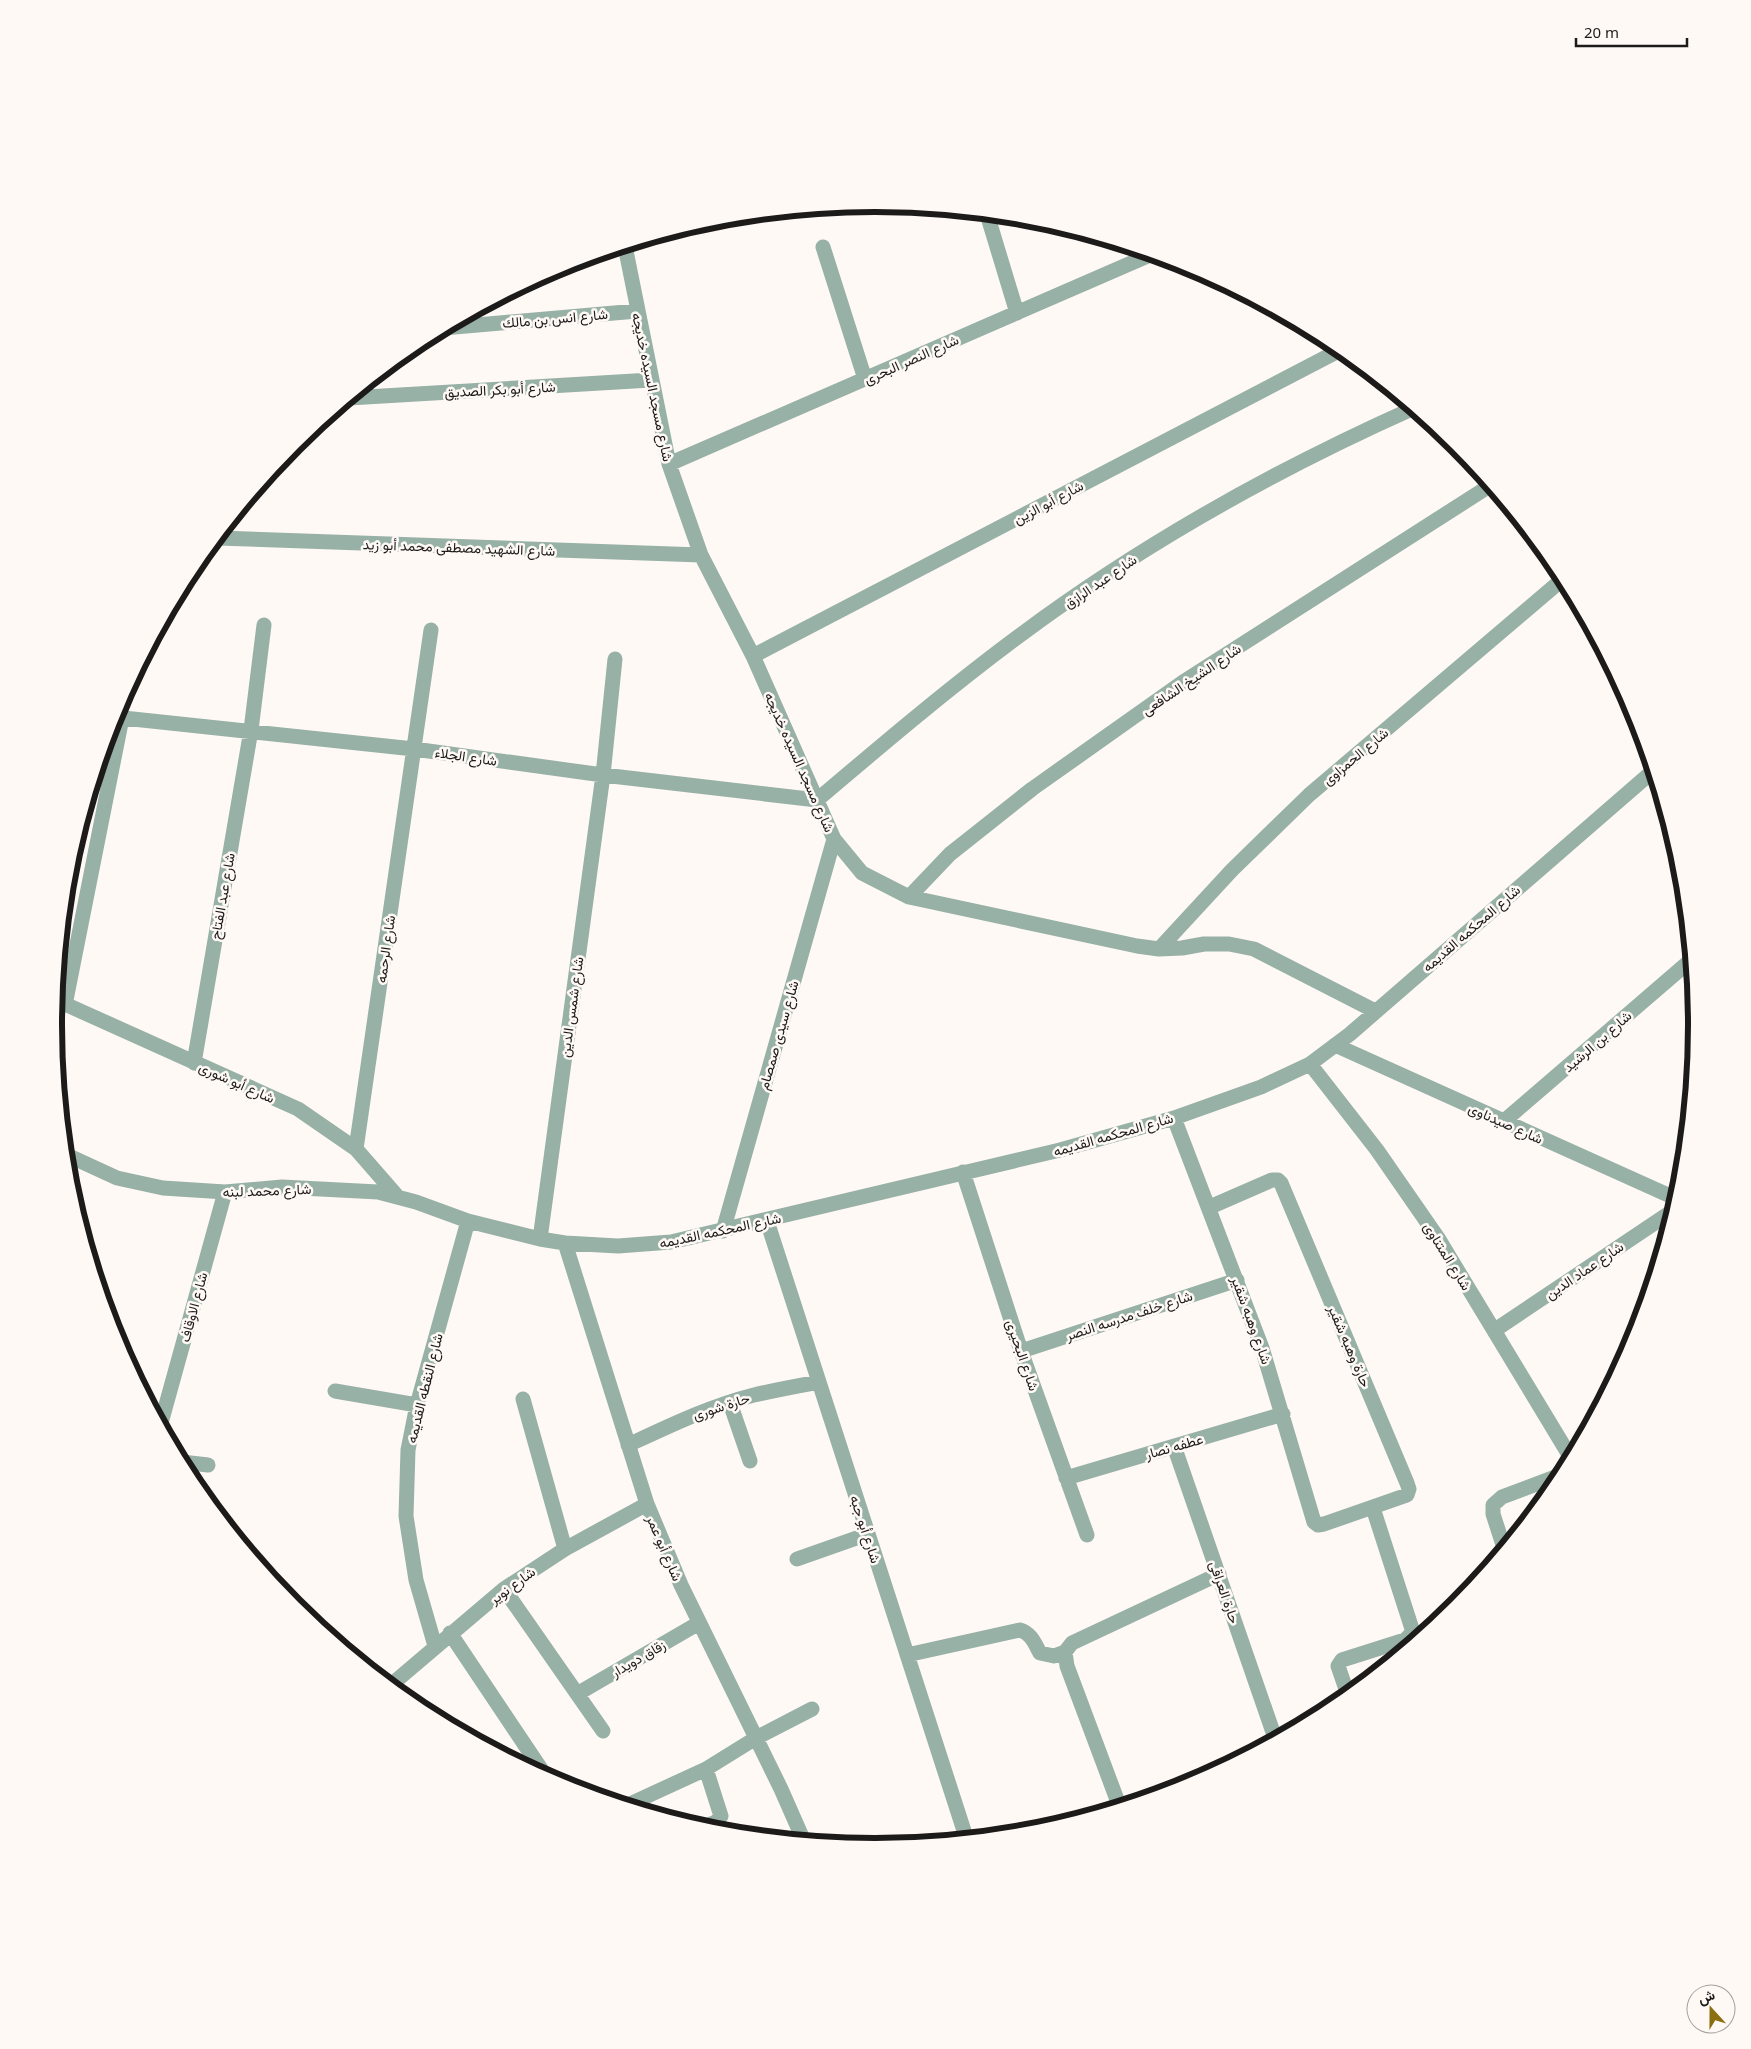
<svg xmlns="http://www.w3.org/2000/svg" width="1751" height="2049" viewBox="0 0 1751 2049" font-family="'Noto Sans',Vazirmatn,sans-serif">
<rect width="100%" height="100%" fill="#fff9f6"/>
<g fill="none" stroke-linecap="round" stroke-linejoin="round">
<!-- street -->
<path stroke="#98b1a6" stroke-width="15" d="M 987,214 L 1017,313
M 625,246 L 669,464 L 701,555 L 753,656 L 834,839 L 862,873 L 909,897 L 1137,946 L 1159,949 L 1182,948 L 1204,944 L 1229,944 L 1254,949 L 1375,1011
M 823,247 L 865,379
M 443,328 L 637,311
M 349,398 L 651,380
M 669,464 L 1152,254
M 217,538 L 701,555
M 753,656 L 1342,349
M 114,717 L 414,749 L 603,775 L 817,800 C 883,744 949,688 1019,636 C 1141,545 1275,470 1414,408
M 909,897 L 950,854 L 1032,789 L 1183,682 L 1491,485
M 1159,949 L 1232,870 L 1309,795 L 1564,578
M 56,1000 L 298,1109 L 356,1149 L 397,1196
M 65,1005 L 122,718
M 1335,1045 L 1677,1199
M 194,1063 L 251,730 L 264,625
M 1310,1064 L 1377,1150 L 1438,1238 L 1571,1458
M 1174,1118 L 1262,1348 L 1314,1522 L 1318,1525 L 1324,1524 L 1407,1495 L 1409,1489 L 1407,1483 L 1281,1183 L 1278,1180 L 1272,1180 L 1210,1207
M 1503,1122 L 1691,960
M 356,1149 L 431,630
M 67,1155 L 117,1178 L 163,1188 L 225,1192 L 282,1187 L 378,1192 L 416,1202 L 468,1221 L 540,1239 L 565,1243 L 618,1246 L 671,1242 L 1060,1150 L 1174,1118 L 1261,1087 L 1310,1064 L 1350,1034 L 1653,771
M 963,1172 L 1021,1351 L 1087,1535
M 767,1221 L 966,1837
M 723,1231 L 834,839
M 540,1239 L 603,775 L 615,659
M 565,1243 L 647,1504 L 681,1585 L 781,1789 L 803,1839
M 1495,1330 L 1674,1210
M 1021,1351 L 1237,1280
M 335,1391 L 417,1405
M 523,1399 L 565,1549
M 730,1403 L 750,1461
M 161,1423 L 225,1192
M 628,1445 C 669,1426 710,1406 754,1395 C 776,1390 797,1386 819,1382
M 1174,1446 L 1275,1738
M 182,1462 L 208,1465
M 1066,1478 L 1283,1414
M 1504,1548 L 1493,1514 L 1493,1505 L 1502,1497 L 1563,1474
M 797,1559 L 868,1534
M 504,1589 L 603,1731
M 450,1633 L 541,1769
M 435,1646 L 416,1580 L 406,1516 L 408,1450 L 417,1405 L 468,1221
M 907,1655 L 1020,1630 C 1031,1633 1035,1644 1040,1653 L 1054,1656 L 1065,1652
M 391,1685 L 504,1589 L 565,1549 L 647,1504
M 577,1694 L 699,1623
M 1348,1695 L 1338,1666 L 1342,1660 L 1405,1640 L 1413,1632 L 1373,1508
M 630,1804 L 706,1769 L 756,1738 L 812,1709
M 1119,1805 L 1067,1666 L 1065,1652 L 1072,1643 L 1219,1574
M 704,1827 L 716,1822 L 721,1816 L 706,1769"/>
</g>
<g text-anchor="middle" dominant-baseline="central" stroke-width="5" stroke-linejoin="round" paint-order="stroke">
<!-- street labels -->
<g font-size="14" fill="#1d1b1a" stroke="#fff9f6">
<text transform="translate(555 318) rotate(-5)">شارع انس بن مالك</text>
<text transform="translate(911 359) rotate(-24)">شارع النصر البحرى</text>
<text transform="translate(653 387) rotate(78)">شارع مسجد السيده خديجه</text>
<text transform="translate(500 389) rotate(-3)">شارع أبو بكر الصديق</text>
<text transform="translate(1048 502) rotate(-28)">شارع أبو الزين</text>
<text transform="translate(459 547) rotate(2)">شارع الشهيد مصطفى محمد أبو زيد</text>
<text transform="translate(1100 581) rotate(-34)">شارع عبد الرازق</text>
<text transform="translate(1191 679) rotate(-34)">شارع الشيخ الشافعى</text>
<text transform="translate(466 756) rotate(8)">شارع الجلاء</text>
<text transform="translate(1355 756) rotate(-40)">شارع الحمزاوى</text>
<text transform="translate(800 762) rotate(66)">شارع مسجد السيده خديجه</text>
<text transform="translate(222 896) rotate(-80)">شارع عبد الفتاح</text>
<text transform="translate(1471 928) rotate(-41)">شارع المحكمه القديمه</text>
<text transform="translate(385 949) rotate(-82)">شارع الرحمه</text>
<text transform="translate(571 1007) rotate(-82)">شارع شمس الدين</text>
<text transform="translate(778 1035) rotate(-74)">شارع سيدى صمصام</text>
<text transform="translate(1597 1041) rotate(-41)">شارع بن الرشيد</text>
<text transform="translate(237 1082) rotate(24)">شارع أبو شورى</text>
<text transform="translate(1506 1123) rotate(24)">شارع صيدناوى</text>
<text transform="translate(1113 1134) rotate(-16)">شارع المحكمه القديمه</text>
<text transform="translate(267 1190) rotate(-2)">شارع محمد لبنه</text>
<text transform="translate(720 1230) rotate(-12)">شارع المحكمه القديمه</text>
<text transform="translate(1448 1256) rotate(58)">شارع المتناوى</text>
<text transform="translate(1584 1270) rotate(-34)">شارع عماد الدين</text>
<text transform="translate(193 1307) rotate(-75)">شارع الاوقاف</text>
<text transform="translate(1129 1315) rotate(-18)">شارع خلف مدرسه النصر</text>
<text transform="translate(1252 1320) rotate(70)">شارع وهبه شقير</text>
<text transform="translate(1350 1346) rotate(67)">حارة وهبه شقير</text>
<text transform="translate(1023 1355) rotate(71)">شارع البحيرى</text>
<text transform="translate(424 1388) rotate(-76)">شارع النقطه القديمه</text>
<text transform="translate(721 1406) rotate(-18)">حارة شورى</text>
<text transform="translate(1174 1446) rotate(-16)">عطفه نصار</text>
<text transform="translate(866 1529) rotate(72)">شارع أبو جبه</text>
<text transform="translate(665 1548) rotate(67)">شارع أبو عمر</text>
<text transform="translate(512 1585) rotate(-36)">شارع نوير</text>
<text transform="translate(1225 1592) rotate(71)">حارة العراقى</text>
<text transform="translate(638 1658) rotate(-30)">زقاق دويدار</text>
</g>
</g>
<!-- crop -->
<path d="M0 0H1751V2049H0ZM62 1025a813 813 0 1 1 1626 0a813 813 0 1 1-1626 0Z" fill="#fff9f6" fill-rule="evenodd"/>
<path fill="none" stroke="#1d1b1a" stroke-width="6" d="M62 1025a813 813 0 1 1 1626 0a813 813 0 1 1-1626 0Z"/>
<!-- north arrow -->
<g transform="translate(1711 2009) rotate(339)"><circle r="24" fill="#fff9f6" stroke="#a5a09e"/>
<path d="M0-4L9 19L0 12L-9 19Z" fill="#8b6e10"/>
<text y="-8" font-size="14" font-weight="bold" text-anchor="middle" fill="#1d1b1a">ش</text>
</g>
<!-- scale -->
<path d="M1576 38v8h111v-8" fill="none" stroke="#1d1b1a" stroke-width="2.5"/>
<text x="1584" y="38" font-size="15" fill="#1d1b1a" stroke="#fff9f6" stroke-width="4" paint-order="stroke">20 m</text>
</svg>
